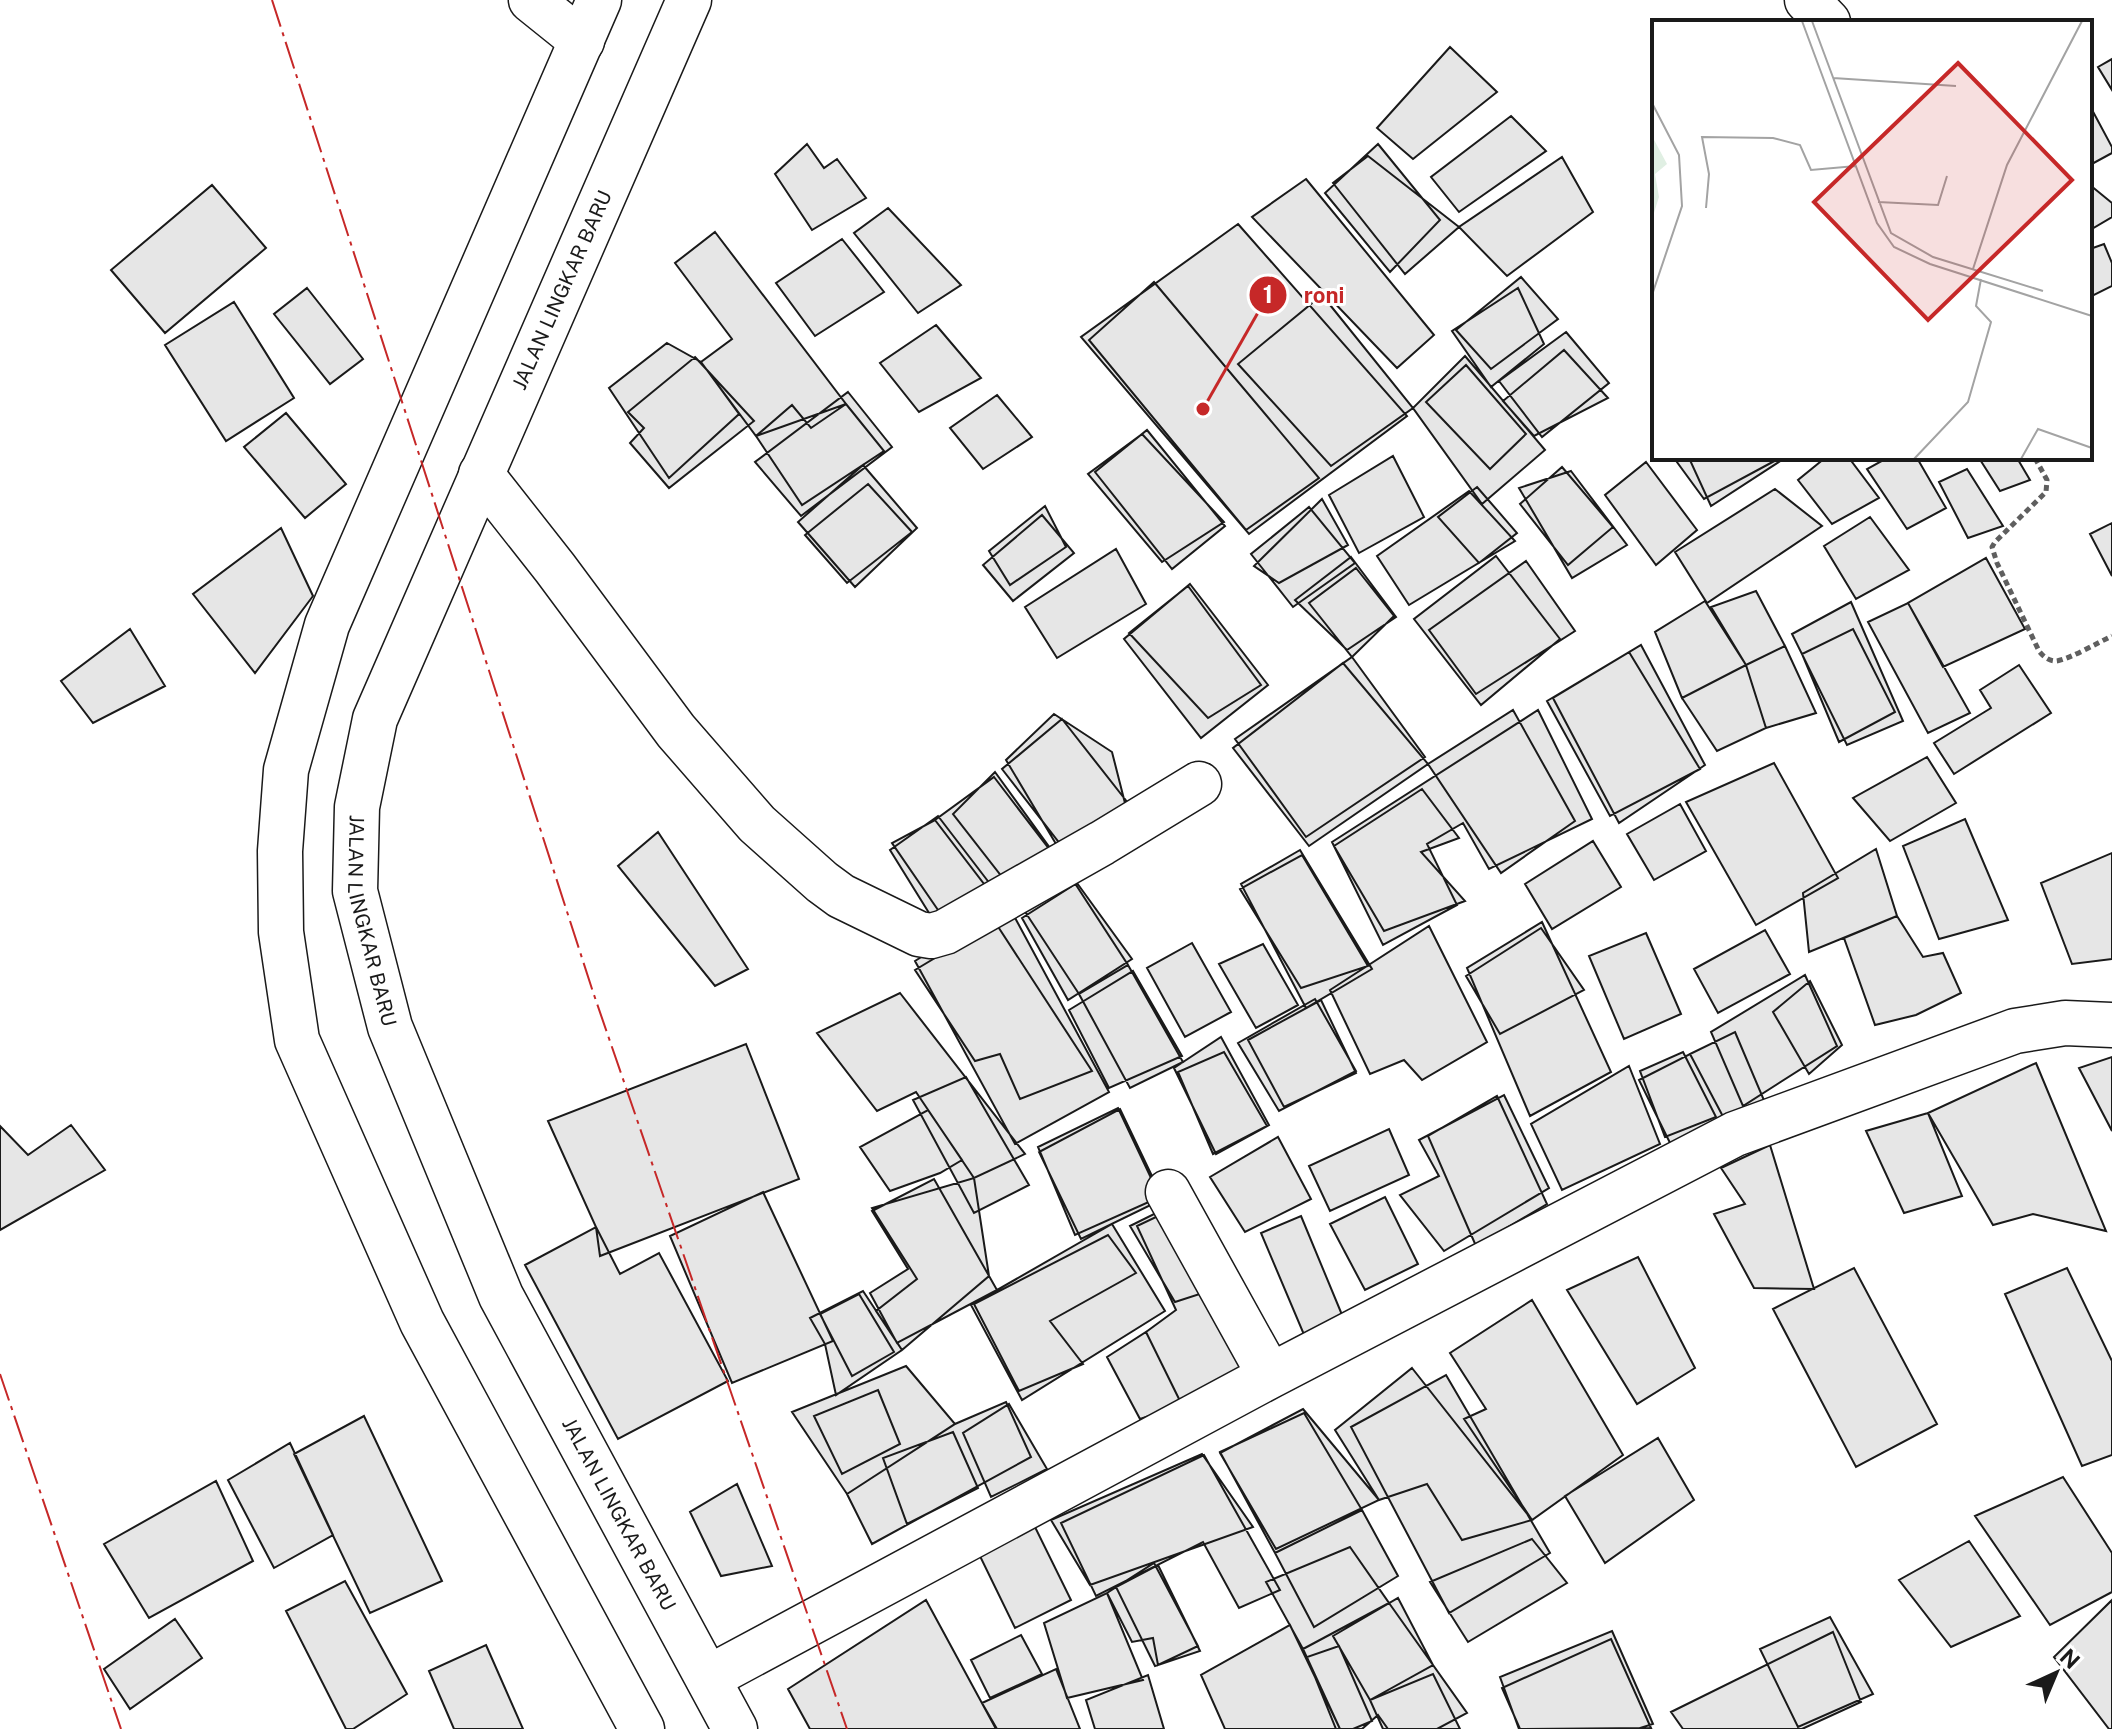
<svg xmlns="http://www.w3.org/2000/svg" width="2112" height="1729" viewBox="0 0 2112 1729" font-family="'Public Sans',sans-serif">
<rect width="100%" height="100%" fill="#fff"/>
<!-- building -->
<path fill="#e6e6e6" stroke="#1a1a1a" stroke-width="2" d="M 1450,47 L 1497,92 L 1413,159 L 1377,128 Z
M 2112,59 L 2112,90 L 2098,67 Z
M 2090,106 L 2112,147 L 2112,153 L 2090,165 Z
M 1511,116 L 1546,151 L 1459,212 L 1431,177 Z
M 807,144 L 824,168 L 837,159 L 866,198 L 812,230 L 775,174 Z
M 1378,144 L 1440,220 L 1390,272 L 1325,193 Z
M 1368,156 L 1459,227 L 1405,274 L 1333,183 Z
M 1562,157 L 1593,212 L 1507,276 L 1459,227 Z
M 1306,179 L 1434,335 L 1397,368 L 1252,217 Z
M 212,185 L 266,248 L 165,333 L 111,270 Z
M 2090,185 L 2112,203 L 2112,217 L 2090,230 Z
M 888,208 L 961,285 L 918,313 L 854,233 Z
M 1238,224 L 1407,416 L 1249,534 L 1081,337 Z
M 715,232 L 846,404 L 756,436 L 701,362 L 732,339 L 675,263 Z
M 842,239 L 884,292 L 815,336 L 776,283 Z
M 2104,244 L 2112,263 L 2112,286 L 2090,297 L 2090,249 Z
M 1521,277 L 1558,319 L 1491,369 L 1456,330 Z
M 1154,282 L 1319,478 L 1246,530 L 1089,340 Z
M 307,288 L 363,359 L 330,384 L 274,314 Z
M 1518,288 L 1544,344 L 1491,387 L 1452,331 Z
M 1322,295 L 1413,408 L 1331,466 L 1238,364 Z
M 234,302 L 294,398 L 226,441 L 165,345 Z
M 936,325 L 981,378 L 919,412 L 880,363 Z
M 1566,332 L 1609,383 L 1542,437 L 1499,381 Z
M 667,343 L 701,362 L 739,414 L 669,478 L 609,388 Z
M 1564,350 L 1608,398 L 1534,436 L 1503,401 Z
M 1465,356 L 1545,450 L 1482,504 L 1413,408 Z
M 695,357 L 754,421 L 669,488 L 630,443 L 644,428 L 628,412 Z
M 1466,365 L 1526,434 L 1490,469 L 1426,402 Z
M 848,392 L 892,447 L 801,516 L 755,462 Z
M 997,395 L 1032,437 L 983,469 L 950,428 Z
M 846,404 L 884,451 L 802,505 L 756,436 L 792,405 L 811,428 Z
M 286,413 L 346,484 L 305,518 L 244,447 Z
M 1147,430 L 1225,526 L 1172,569 L 1095,472 Z
M 1142,434 L 1224,522 L 1162,562 L 1088,474 Z
M 1393,456 L 1424,517 L 1359,553 L 1329,495 Z
M 1674,458 L 1780,458 L 1704,499 Z
M 1689,458 L 1785,458 L 1711,506 Z
M 1825,458 L 1849,458 L 1879,498 L 1832,524 L 1798,480 Z
M 1887,458 L 1917,458 L 1946,508 L 1907,529 L 1867,469 Z
M 1979,458 L 2017,458 L 2030,480 L 2000,491 Z
M 1646,462 L 1697,530 L 1656,565 L 1605,495 Z
M 863,465 L 917,528 L 855,587 L 798,522 Z
M 1562,467 L 1613,527 L 1568,565 L 1520,504 Z
M 1967,469 L 2003,526 L 1968,538 L 1939,482 Z
M 1571,471 L 1627,545 L 1572,578 L 1519,488 Z
M 868,484 L 912,532 L 847,583 L 805,535 Z
M 1477,487 L 1517,533 L 1479,563 L 1438,517 Z
M 1775,489 L 1822,526 L 1707,603 L 1675,552 Z
M 1469,491 L 1515,541 L 1409,605 L 1377,556 Z
M 1322,499 L 1348,545 L 1279,583 L 1254,566 Z
M 1045,506 L 1066,547 L 1010,585 L 989,551 Z
M 1309,507 L 1355,563 L 1293,607 L 1251,554 Z
M 1042,515 L 1074,553 L 1013,601 L 983,565 Z
M 1870,517 L 1909,570 L 1856,599 L 1824,546 Z
M 2112,523 L 2112,576 L 2090,534 Z
M 281,528 L 313,596 L 255,673 L 193,594 Z
M 1116,549 L 1146,604 L 1057,658 L 1025,607 Z
M 1496,556 L 1560,639 L 1481,705 L 1414,619 Z
M 1351,557 L 1396,617 L 1347,650 L 1295,600 Z
M 1986,558 L 2025,629 L 1943,667 L 1908,603 Z
M 1526,561 L 1575,631 L 1476,694 L 1429,630 Z
M 1356,568 L 1394,616 L 1352,657 L 1309,603 Z
M 1190,584 L 1268,685 L 1201,738 L 1124,639 Z
M 1188,586 L 1261,685 L 1208,718 L 1129,633 Z
M 1756,591 L 1785,646 L 1746,665 L 1711,607 Z
M 1705,601 L 1746,665 L 1682,698 L 1655,632 Z
M 1851,602 L 1903,721 L 1847,745 L 1792,634 Z
M 1908,603 L 1970,713 L 1928,733 L 1868,622 Z
M 130,629 L 165,686 L 93,723 L 61,681 Z
M 1853,629 L 1895,712 L 1839,742 L 1802,654 Z
M 1641,645 L 1705,765 L 1619,823 L 1553,698 Z
M 1785,646 L 1816,713 L 1766,728 L 1746,665 Z
M 1629,652 L 1700,769 L 1610,816 L 1547,701 Z
M 1352,657 L 1425,757 L 1306,837 L 1235,739 Z
M 1343,663 L 1428,764 L 1309,846 L 1233,748 Z
M 1746,665 L 1766,728 L 1717,751 L 1682,698 Z
M 2019,665 L 2051,713 L 1954,774 L 1934,743 L 1991,708 L 1980,690 Z
M 1513,710 L 1575,821 L 1501,873 L 1428,764 Z
M 1538,710 L 1592,819 L 1489,869 L 1463,823 L 1427,844 L 1457,905 L 1383,945 L 1332,842 Z
M 1054,714 L 1112,752 L 1127,811 L 1056,844 L 1006,760 Z
M 1062,719 L 1128,803 L 1068,854 L 1002,769 Z
M 1927,757 L 1956,803 L 1890,841 L 1853,798 Z
M 1774,763 L 1838,878 L 1756,925 L 1686,802 Z
M 995,772 L 1058,859 L 1006,882 L 953,814 Z
M 994,777 L 1056,858 L 994,897 L 935,820 Z
M 1422,789 L 1459,838 L 1421,852 L 1465,901 L 1384,931 L 1334,846 Z
M 1680,804 L 1706,851 L 1654,880 L 1627,834 Z
M 938,816 L 997,893 L 934,921 L 890,850 Z
M 1965,819 L 2008,920 L 1939,939 L 1903,846 Z
M 935,820 L 994,897 L 949,926 L 892,843 Z
M 658,832 L 748,969 L 715,986 L 618,866 Z
M 1593,841 L 1621,887 L 1552,929 L 1525,884 Z
M 1876,849 L 1897,916 L 1809,952 L 1803,893 Z
M 1300,850 L 1372,969 L 1306,1008 L 1241,884 Z
M 2112,853 L 2112,959 L 2072,964 L 2041,883 Z
M 1302,855 L 1368,966 L 1301,988 L 1240,889 Z
M 1065,868 L 1128,965 L 1079,994 L 1014,895 Z
M 1077,883 L 1132,959 L 1068,1000 L 1022,918 Z
M 1007,903 L 1109,1092 L 1015,1144 L 915,961 Z
M 1897,916 L 1923,957 L 1943,953 L 1961,993 L 1916,1015 L 1875,1025 L 1844,938 Z
M 995,922 L 1092,1071 L 1020,1099 L 1000,1054 L 975,1061 L 915,970 Z
M 1542,922 L 1611,1072 L 1530,1116 L 1467,968 Z
M 1429,926 L 1487,1042 L 1422,1080 L 1404,1060 L 1370,1074 L 1330,990 Z
M 1541,928 L 1584,990 L 1500,1034 L 1466,976 Z
M 1765,930 L 1790,974 L 1718,1013 L 1694,969 Z
M 1646,933 L 1681,1014 L 1624,1039 L 1589,956 Z
M 1192,943 L 1231,1012 L 1185,1037 L 1147,968 Z
M 1263,944 L 1298,1005 L 1256,1028 L 1219,964 Z
M 1128,965 L 1183,1062 L 1130,1088 L 1079,994 Z
M 1133,971 L 1182,1056 L 1109,1088 L 1069,1010 Z
M 1805,975 L 1837,1046 L 1743,1106 L 1711,1032 Z
M 1810,981 L 1842,1045 L 1809,1074 L 1773,1012 Z
M 900,993 L 1025,1154 L 974,1178 L 916,1092 L 877,1111 L 817,1033 Z
M 1315,999 L 1356,1071 L 1279,1111 L 1238,1043 Z
M 1321,1000 L 1356,1073 L 1284,1107 L 1248,1040 Z
M 1735,1032 L 1766,1105 L 1728,1126 L 1690,1054 Z
M 1221,1037 L 1269,1125 L 1216,1154 L 1174,1068 Z
M 746,1044 L 799,1179 L 600,1256 L 596,1227 L 548,1121 Z
M 1224,1052 L 1267,1126 L 1213,1154 L 1178,1072 Z
M 1683,1052 L 1716,1117 L 1665,1137 L 1640,1071 Z
M 1690,1054 L 1728,1126 L 1673,1149 L 1639,1080 Z
M 2112,1057 L 2112,1131 L 2079,1068 Z
M 2036,1063 L 2106,1231 L 2033,1214 L 1993,1225 L 1928,1113 Z
M 1629,1066 L 1660,1144 L 1562,1190 L 1531,1124 Z
M 966,1077 L 1029,1185 L 974,1213 L 913,1100 Z
M 1504,1095 L 1549,1188 L 1444,1251 L 1400,1195 L 1439,1176 L 1419,1140 Z
M 1497,1096 L 1547,1204 L 1476,1246 L 1428,1136 Z
M 1118,1108 L 1160,1197 L 1075,1235 L 1038,1147 Z
M 1120,1109 L 1163,1199 L 1081,1239 L 1039,1152 Z
M 928,1110 L 962,1160 L 940,1173 L 890,1191 L 860,1147 Z
M 1928,1113 L 1962,1196 L 1904,1213 L 1866,1131 Z
M 71,1125 L 105,1170 L 0,1230 L 0,1126 L 28,1155 Z
M 1389,1129 L 1409,1175 L 1330,1211 L 1309,1166 Z
M 1278,1137 L 1311,1199 L 1245,1232 L 1210,1177 Z
M 1770,1145 L 1814,1289 L 1754,1288 L 1714,1214 L 1745,1204 L 1721,1168 Z
M 974,1178 L 989,1276 L 902,1350 L 876,1311 L 917,1279 L 872,1208 Z
M 934,1179 L 997,1290 L 897,1343 L 870,1293 L 908,1269 L 872,1211 Z
M 763,1192 L 833,1341 L 732,1383 L 670,1236 Z
M 1385,1197 L 1418,1264 L 1365,1290 L 1330,1224 Z
M 1177,1207 L 1255,1360 L 1182,1405 L 1146,1332 L 1176,1310 L 1137,1226 Z
M 1156,1213 L 1206,1292 L 1175,1302 L 1130,1226 Z
M 1301,1216 L 1345,1322 L 1305,1337 L 1261,1233 Z
M 1112,1224 L 1165,1311 L 1022,1400 L 971,1305 Z
M 596,1227 L 620,1274 L 659,1253 L 728,1381 L 618,1439 L 525,1265 Z
M 1108,1235 L 1136,1273 L 1050,1321 L 1083,1364 L 1019,1391 L 974,1304 Z
M 1638,1257 L 1695,1368 L 1637,1404 L 1567,1290 Z
M 1854,1268 L 1937,1424 L 1856,1467 L 1773,1309 Z
M 2067,1268 L 2112,1361 L 2112,1455 L 2082,1466 L 2005,1294 Z
M 863,1291 L 902,1350 L 836,1395 L 825,1344 L 810,1318 Z
M 859,1294 L 894,1352 L 852,1376 L 820,1314 Z
M 1532,1300 L 1623,1455 L 1532,1520 L 1464,1419 L 1486,1409 L 1450,1353 Z
M 1146,1332 L 1182,1405 L 1140,1419 L 1107,1357 Z
M 906,1366 L 955,1424 L 847,1494 L 792,1412 Z
M 1412,1368 L 1532,1520 L 1462,1540 L 1427,1484 L 1379,1500 L 1335,1430 Z
M 1446,1375 L 1550,1553 L 1449,1613 L 1351,1427 Z
M 878,1390 L 900,1444 L 842,1474 L 814,1416 Z
M 1006,1402 L 1031,1457 L 872,1544 L 847,1494 L 955,1424 Z
M 1009,1404 L 1047,1469 L 991,1497 L 963,1433 Z
M 1303,1409 L 1379,1500 L 1276,1549 L 1220,1453 Z
M 1304,1413 L 1362,1510 L 1275,1553 L 1220,1452 Z
M 364,1416 L 442,1581 L 370,1613 L 294,1454 Z
M 953,1432 L 978,1488 L 907,1524 L 883,1458 Z
M 1658,1438 L 1694,1500 L 1605,1563 L 1565,1496 Z
M 290,1443 L 333,1535 L 274,1568 L 228,1480 Z
M 1202,1454 L 1253,1527 L 1090,1585 L 1051,1520 Z
M 1204,1455 L 1280,1590 L 1239,1608 L 1203,1542 L 1096,1596 L 1061,1523 Z
M 2063,1477 L 2112,1553 L 2112,1592 L 2050,1625 L 1975,1516 Z
M 216,1481 L 253,1561 L 149,1618 L 104,1544 Z
M 737,1484 L 772,1566 L 721,1576 L 690,1512 Z
M 1362,1510 L 1398,1576 L 1314,1627 L 1275,1553 Z
M 1033,1523 L 1071,1600 L 1015,1628 L 977,1550 Z
M 1532,1539 L 1567,1583 L 1468,1642 L 1430,1582 Z
M 1969,1541 L 2020,1616 L 1951,1647 L 1899,1580 Z
M 1350,1547 L 1389,1603 L 1303,1649 L 1266,1582 Z
M 1154,1563 L 1198,1646 L 1158,1665 L 1153,1638 L 1132,1642 L 1107,1593 Z
M 1158,1565 L 1200,1651 L 1155,1666 L 1116,1587 Z
M 345,1581 L 407,1694 L 353,1729 L 346,1729 L 286,1611 Z
M 1107,1593 L 1143,1680 L 1067,1698 L 1044,1623 Z
M 1398,1598 L 1433,1665 L 1370,1700 L 1333,1636 Z
M 926,1600 L 996,1729 L 810,1729 L 788,1689 Z
M 2112,1600 L 2112,1729 L 2109,1729 L 2054,1657 Z
M 1389,1603 L 1467,1713 L 1437,1729 L 1388,1729 L 1378,1715 L 1362,1729 L 1340,1729 L 1303,1649 Z
M 1830,1617 L 1873,1694 L 1798,1727 L 1760,1649 Z
M 175,1619 L 202,1658 L 130,1709 L 104,1669 Z
M 1290,1625 L 1340,1729 L 1225,1729 L 1201,1675 Z
M 1612,1631 L 1653,1724 L 1637,1729 L 1519,1729 L 1500,1677 Z
M 1833,1632 L 1861,1702 L 1802,1729 L 1683,1729 L 1671,1712 Z
M 1021,1635 L 1042,1674 L 990,1698 L 971,1660 Z
M 1611,1639 L 1651,1728 L 1520,1729 L 1502,1688 Z
M 486,1645 L 523,1729 L 454,1729 L 429,1671 Z
M 1339,1646 L 1372,1721 L 1353,1729 L 1336,1729 L 1307,1657 Z
M 1056,1669 L 1080,1729 L 997,1729 L 982,1703 Z
M 1433,1674 L 1460,1729 L 1383,1729 L 1370,1700 Z
M 1148,1675 L 1164,1729 L 1095,1729 L 1086,1700 Z"/>
<g fill="none" stroke-linecap="round" stroke-linejoin="round">
<!-- street casing -->
<g stroke="#1a1a1a" stroke-width="47">
<path id="street" d="M 531,0 L 582,41
M 1807,0 L 1828,22
M 481,474 L 555,568 L 676,731 L 757,824 L 822,882 L 841,896 L 919,934 L 931,936 L 945,932 L 1102,843 L 1199,784
M 1168,1192 L 1270,1376
M 708,1678 L 1270,1376 L 1735,1134 L 2015,1031 L 2065,1023 L 2112,1025"/>
</g>
<!-- highway casing -->
<g stroke="#1a1a1a" stroke-width="47">
<g id="highway">
<path d="M 599,0 L 327,625 L 286,770 L 280,851 L 281,932 L 297,1040 L 422,1322 L 642,1729"/>
<path id="s1" d="M 689,0 L 375,719 L 357,807 L 355,891 L 390,1027 L 501,1296 L 735,1729"/>
</g>
</g>
<!-- path -->
<path stroke="#5f5f5f" stroke-width="5" stroke-dasharray="6 4" stroke-linecap="butt" d="M 2035,458 L 2047,480 L 2046,492 L 1995,542 L 1992,547 L 1997,563 L 2039,651 C 2043,656 2048,661 2056,661 C 2068,660 2099,642 2112,636"/>
<!-- street -->
<use href="#street" stroke="#fff" stroke-width="44"/>
<!-- highway -->
<use href="#highway" stroke="#fff" stroke-width="44"/>
<!-- power -->
<path stroke="#c62828" stroke-width="2" stroke-dasharray="28 6 4 6" stroke-linecap="butt" d="M 272,0 L 593,992 L 847,1729
M 0,1374 L 121,1729"/>
</g>
<g text-anchor="middle" dominant-baseline="central" stroke-width="6" stroke-linejoin="round" paint-order="stroke">
<!-- street labels -->
<g font-size="20" fill="#1a1a1a" stroke="#fff">
<text transform="translate(562 290) rotate(-66)">JALAN LINGKAR BARU</text>
<text stroke="none"><textPath href="#s1" startOffset="990">JALAN LINGKAR BARU</textPath></text>
<text stroke="none"><textPath href="#s1" startOffset="1638">JALAN LINGKAR BARU</textPath></text>
</g>
</g>
<!-- overview -->
<g transform="translate(1652 20)">
<rect width="440" height="440" fill="#fff"/>
<path d="M 0,116 L 15,144 L 3,154 L 7,177 L 0,199 Z" fill="#e0efe3"/>
<path fill="none" stroke="#a3a3a3" stroke-width="2" d="M 150,1 L 225,203 L 242,227 L 278,244 L 440,296M 160,1 L 239,213 L 281,237 L 391,271M 181,58 L 304,66M 0,83 L 27,135 L 30,186 L 0,275M 226,182 L 286,185 L 295,156M 54,188 L 57,154 L 50,117 L 121,118 L 148,125 L 159,150 L 204,146M 321,249 L 355,145 L 430,1M 262,439 L 316,382 L 339,302 L 324,286 L 329,259M 369,439 L 386,409 L 440,428"/>
<path fill="#c62828" fill-opacity="0.15" stroke="#c62828" stroke-width="4" d="M 306,43 L 420,160 L 276,300 L 162,182 Z"/>
<rect width="440" height="440" fill="none" stroke="#1a1a1a" stroke-width="4"/>
</g>
<!-- callouts -->
<path fill="none" stroke="#c62828" stroke-width="3" d="M1203 409L1268 295"/>
<g fill="#c62828" stroke="#fff" stroke-width="3">
<circle cx="1203" cy="409" r="8"/>
<circle cx="1268" cy="295" r="20"/>
</g>
<g font-size="24" text-anchor="middle" font-weight="bold" fill="#fff">
<text x="1268" y="303">1</text>
</g>
<g font-size="22" text-anchor="middle" font-weight="bold" fill="#c62828" stroke="#fff" stroke-width="6" stroke-linejoin="round" paint-order="stroke">
<text x="1324" y="303">roni</text>
</g>
<!-- north arrow -->
<g transform="translate(2056 1673) rotate(44)" stroke="#ffffff" stroke-width="6" paint-order="stroke">
<path d="M0-6L14 30L0 20L-14 30Z" fill="#1a1a1a"/>
<text y="-12" font-size="22" font-weight="bold" text-anchor="middle" fill="#1a1a1a">N</text>
</g>
</svg>
